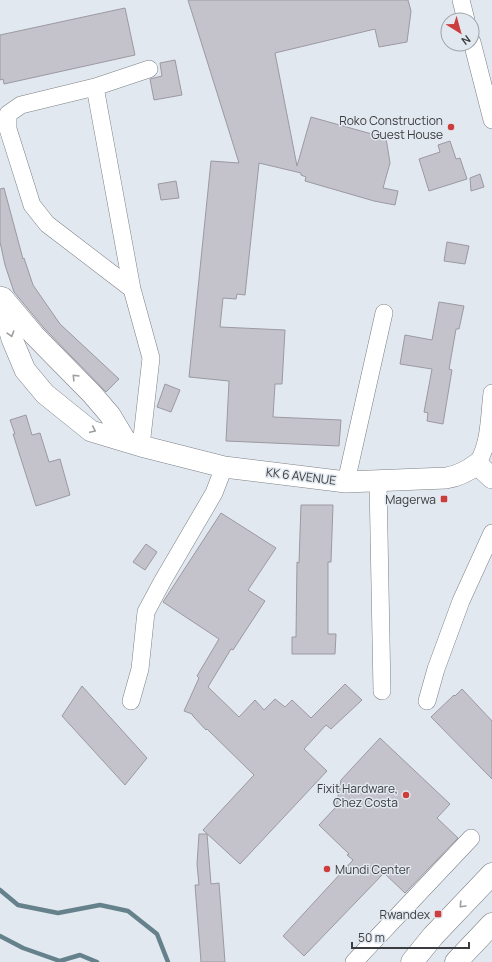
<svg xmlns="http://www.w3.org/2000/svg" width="492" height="962" viewBox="0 0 492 962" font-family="Manrope,sans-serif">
<rect width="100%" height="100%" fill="#e2e8ef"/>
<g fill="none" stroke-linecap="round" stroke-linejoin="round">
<!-- stream -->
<path stroke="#65828c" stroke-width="4.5" d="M 0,890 L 18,905 L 58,913 L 100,905 L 128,911 L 157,934 L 168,962
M 0,936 L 23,948 L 60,961 L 80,955 L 97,962"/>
</g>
<!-- building -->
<path fill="#c4c2ca" stroke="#9b99a1" d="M 188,0 L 408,0 L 411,11 L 407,42 L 379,47 L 375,29 L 275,53 L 297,166 L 311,117 L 386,138 L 390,163 L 383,188 L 398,191 L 395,205 L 374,201 L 305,181 L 306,177 L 301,175 L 301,173 L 259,163 L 245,295 L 237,294 L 236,299 L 223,298 L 220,327 L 285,330 L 282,384 L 275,384 L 273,417 L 341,420 L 339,446 L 226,441 L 229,381 L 189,377 L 211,161 L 239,163 Z
M 125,8 L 135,55 L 4,84 L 3,79 L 0,80 L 0,35 Z
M 175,60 L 182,95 L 154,100 L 150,79 L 162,76 L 160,63 Z
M 450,141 L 456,159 L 460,158 L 467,179 L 429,191 L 419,159 L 440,152 L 438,145 Z
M 480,174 L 484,187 L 471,191 L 470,178 Z
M 176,181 L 179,198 L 161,200 L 158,184 Z
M 4,188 L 23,259 L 24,258 L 33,285 L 60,324 L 119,379 L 106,392 L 43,327 L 14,292 L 5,265 L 0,242 L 0,189 Z
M 447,242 L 469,246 L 465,264 L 444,261 Z
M 439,302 L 464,306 L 459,329 L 456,329 L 449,369 L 452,370 L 443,424 L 427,421 L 428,413 L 424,412 L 432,369 L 400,364 L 405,335 L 432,340 Z
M 165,384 L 180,390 L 171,412 L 157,407 Z
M 26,415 L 32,435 L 40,433 L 49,462 L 60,459 L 70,495 L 36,506 L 13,434 L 15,434 L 10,420 Z
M 301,505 L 333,505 L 331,562 L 328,562 L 328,634 L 336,634 L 335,654 L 292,654 L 292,637 L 296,637 L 297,562 L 299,563 Z
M 221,513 L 276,548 L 248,590 L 265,601 L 233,650 L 231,649 L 208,687 L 239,717 L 255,700 L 264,710 L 275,699 L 285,707 L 292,700 L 311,718 L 345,684 L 362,700 L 331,729 L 326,725 L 304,749 L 327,771 L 240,864 L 203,830 L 254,775 L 207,729 L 206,730 L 193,716 L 192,714 L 184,711 L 199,678 L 197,676 L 219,639 L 163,602 Z
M 146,544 L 157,552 L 145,570 L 133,562 Z
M 82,686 L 147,758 L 125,785 L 62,716 Z
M 462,689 L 492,721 L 492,779 L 431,717 L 454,695 L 455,696 Z
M 380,738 L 450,804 L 437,818 L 458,838 L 405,893 L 384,873 L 304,956 L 283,936 L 353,860 L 347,855 L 349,854 L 319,825 L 336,807 L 341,780 Z
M 199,834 L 207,834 L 211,884 L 219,883 L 225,962 L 201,962 L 195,885 L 199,885 L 197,864 Z"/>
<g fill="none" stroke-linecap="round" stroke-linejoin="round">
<!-- minor casing -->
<g stroke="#7c8187" stroke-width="18">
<path id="minor" d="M 461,0 L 466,20
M 472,42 L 492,120
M 95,87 L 21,105 L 8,114 L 8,129 L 32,205 L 47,224 L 132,289
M 141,446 L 151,358 L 132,289 L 95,87 L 149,69
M 477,464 C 490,444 489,417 492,393
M 378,481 L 382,691
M 346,482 L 384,313
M 131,701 L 140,669 L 146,612 L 162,582 L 214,493 L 224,467
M 427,701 L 436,669 L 461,601 L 492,533
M 354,962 L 471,838"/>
</g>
<!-- major casing -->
<g stroke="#7c8187" stroke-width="22">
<path id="major" d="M 0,297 L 12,339 L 25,370 L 45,394 L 91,431 L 141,446 L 224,467 L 346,482 L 446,478 C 458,476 467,472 477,464 L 492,478
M 3,298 L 34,335 L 92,394 L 110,415 L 125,440"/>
</g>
<!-- highway casing -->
<g stroke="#7c8187" stroke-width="23">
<path id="highway" d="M 412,962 L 433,936 L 492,874
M 456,962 L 492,924"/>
</g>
<!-- minor -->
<use href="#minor" stroke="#fff" stroke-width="17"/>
<!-- major -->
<use href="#major" stroke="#fff" stroke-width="21"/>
<!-- highway -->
<use href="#highway" stroke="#fff" stroke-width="22"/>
</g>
<!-- one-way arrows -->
<defs><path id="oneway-chevron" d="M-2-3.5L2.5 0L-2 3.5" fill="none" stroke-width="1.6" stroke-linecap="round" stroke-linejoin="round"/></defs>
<g stroke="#9c9e9f">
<use href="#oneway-chevron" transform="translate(11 334) rotate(73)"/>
<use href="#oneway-chevron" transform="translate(75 377) rotate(-134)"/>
<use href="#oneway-chevron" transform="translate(93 430) rotate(25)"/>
<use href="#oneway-chevron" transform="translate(462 905) rotate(133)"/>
</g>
<!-- markers -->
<g fill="#cc3e3d" stroke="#e2e8ef" stroke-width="1.5">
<circle cx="451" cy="127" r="4"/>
<rect x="440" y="495" width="8" height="8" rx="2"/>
<circle cx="406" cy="795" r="4"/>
<circle cx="327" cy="869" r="4"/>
<rect x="434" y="910" width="8" height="8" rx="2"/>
</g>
<g text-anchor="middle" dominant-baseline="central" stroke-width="3" stroke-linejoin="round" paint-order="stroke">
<!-- poi labels -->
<g font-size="12" fill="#3a3c3f" stroke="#e2e8ef" text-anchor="end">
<text x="443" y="120">Roko Construction<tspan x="443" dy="14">Guest House</tspan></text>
<text x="436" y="499">Magerwa</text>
<text x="398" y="788">Fixit Hardware,<tspan x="398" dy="14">Chez Costa</tspan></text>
<text x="335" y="869" text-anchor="start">Mundi Center</text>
<text x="430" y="914">Rwandex</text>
</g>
<!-- street labels -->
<g font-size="12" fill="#3a3c3f" stroke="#e2e8ef">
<text transform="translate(301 476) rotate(7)">KK 6 AVENUE</text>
</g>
</g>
<!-- north arrow -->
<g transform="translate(460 32) rotate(143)"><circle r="19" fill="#e2e8ef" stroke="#9fa3a9"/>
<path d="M0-3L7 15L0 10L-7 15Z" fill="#cc3e3d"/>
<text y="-6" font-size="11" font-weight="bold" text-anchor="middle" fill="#3a3c3f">N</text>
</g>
<!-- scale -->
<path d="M352 942v6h117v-6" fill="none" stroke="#3a3c3f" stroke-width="2"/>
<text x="358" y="942" font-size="12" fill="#3a3c3f" stroke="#e2e8ef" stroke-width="3" paint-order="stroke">50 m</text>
</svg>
